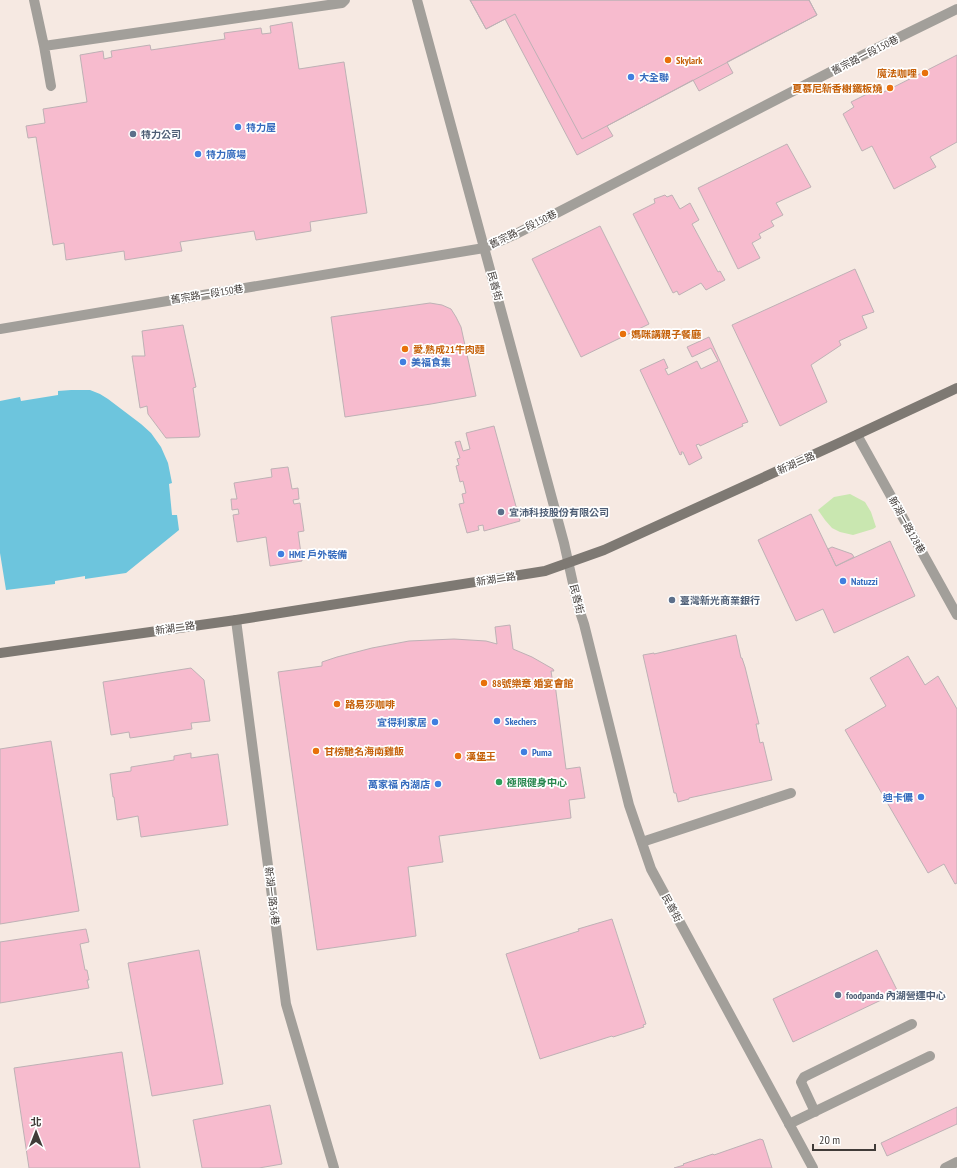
<svg xmlns="http://www.w3.org/2000/svg" width="957" height="1168" viewBox="0 0 957 1168" font-family="'PT Sans Narrow','Noto Sans TC',sans-serif">
<rect width="100%" height="100%" fill="#f6e9e2"/>
<!-- green -->
<path fill="#c9e7b0" d="M 850,494 L 865,502 L 871,512 L 876,527 L 873,529 L 853,535 L 840,532 L 832,528 L 825,520 L 818,510 L 834,497 Z"/>
<!-- water -->
<path fill="#6dc5dd" d="M 71,390 L 90,390 L 100,394 L 108,399 L 141,424 L 151,433 L 161,447 L 168,463 L 172,483 L 169,484 L 172,515 L 177,515 L 179,530 L 126,573 L 85,579 L 85,576 L 55,581 L 55,584 L 6,590 L 0,553 L 0,401 L 20,397 L 21,401 L 58,395 L 58,391 Z"/>
<!-- building -->
<path fill="#f7bbce" stroke="#beb1b5" d="M 470,0 L 809,0 L 817,15 L 727,62 L 733,73 L 699,91 L 693,80 L 607,126 L 613,136 L 577,155 L 505,19 L 486,29 Z
M 470,0 L 809,0 L 817,15 L 582,139 L 515,14 L 486,29 Z
M 292,22 L 299,69 L 344,62 L 367,213 L 310,222 L 311,231 L 256,240 L 254,231 L 180,242 L 182,251 L 125,260 L 124,251 L 66,260 L 64,243 L 53,245 L 36,137 L 28,138 L 26,126 L 45,123 L 43,109 L 87,102 L 80,55 L 103,51 L 104,59 L 112,57 L 111,51 L 150,45 L 151,50 L 225,39 L 224,33 L 261,28 L 262,34 L 271,33 L 270,26 Z
M 957,55 L 957,142 L 930,157 L 936,167 L 894,189 L 872,146 L 862,151 L 843,114 L 854,107 L 851,102 L 879,88 L 882,93 Z
M 787,144 L 811,187 L 776,203 L 783,215 L 771,221 L 774,226 L 759,234 L 761,238 L 752,243 L 760,258 L 738,269 L 698,188 Z
M 665,195 L 667,197 L 672,195 L 680,209 L 690,203 L 699,220 L 692,224 L 718,272 L 720,271 L 725,280 L 706,290 L 701,283 L 679,295 L 677,291 L 673,293 L 633,214 L 655,203 L 654,199 Z
M 600,226 L 649,324 L 581,357 L 532,259 Z
M 855,269 L 874,312 L 862,316 L 867,328 L 839,341 L 841,345 L 811,365 L 827,402 L 780,426 L 732,325 Z
M 430,303 L 442,305 L 451,309 L 456,317 L 461,327 L 476,396 L 431,404 L 345,417 L 331,317 Z
M 183,325 L 196,387 L 193,388 L 200,435 L 199,437 L 166,438 L 148,414 L 147,406 L 140,408 L 132,356 L 145,356 L 142,331 Z
M 709,337 L 748,422 L 742,424 L 743,426 L 700,446 L 699,444 L 696,445 L 702,458 L 689,465 L 683,452 L 681,452 L 682,454 L 680,455 L 640,370 L 664,359 L 668,368 L 665,369 L 668,375 L 697,361 L 701,369 L 718,361 L 711,348 L 692,357 L 687,347 Z
M 494,426 L 520,521 L 484,531 L 483,525 L 478,526 L 479,530 L 467,533 L 459,504 L 464,503 L 462,494 L 466,493 L 463,481 L 460,482 L 456,466 L 459,465 L 457,459 L 460,458 L 455,442 L 460,441 L 463,451 L 470,449 L 466,433 Z
M 288,467 L 292,489 L 298,488 L 299,499 L 293,500 L 294,504 L 300,503 L 304,531 L 298,532 L 302,561 L 270,566 L 266,537 L 237,542 L 233,515 L 239,514 L 238,509 L 232,510 L 231,499 L 237,499 L 234,483 L 272,477 L 271,469 Z
M 811,514 L 836,566 L 890,541 L 915,596 L 834,633 L 823,609 L 796,621 L 758,540 Z
M 832,547 L 852,554 L 854,557 L 836,566 L 828,549 Z
M 510,625 L 513,649 L 532,657 L 553,669 L 554,671 L 551,671 L 553,684 L 555,684 L 566,769 L 580,767 L 585,798 L 569,800 L 571,818 L 439,836 L 443,862 L 408,867 L 416,936 L 317,950 L 278,672 L 322,666 L 322,662 L 337,657 L 372,648 L 409,641 L 454,639 L 486,641 L 497,644 L 495,627 Z
M 736,635 L 741,658 L 742,658 L 745,667 L 759,724 L 756,724 L 760,743 L 763,742 L 772,780 L 689,798 L 689,799 L 678,802 L 676,793 L 674,793 L 643,655 L 654,653 L 654,654 Z
M 908,656 L 925,685 L 938,676 L 957,709 L 957,883 L 955,884 L 944,864 L 928,873 L 845,730 L 886,706 L 870,678 Z
M 191,668 L 204,680 L 210,721 L 191,723 L 192,729 L 130,738 L 129,732 L 111,735 L 103,682 Z
M 51,741 L 79,911 L 0,924 L 0,749 Z
M 191,753 L 191,758 L 218,754 L 228,825 L 141,837 L 138,816 L 117,820 L 114,797 L 113,797 L 110,774 L 131,771 L 131,767 L 174,760 L 174,756 Z
M 612,919 L 646,1024 L 643,1025 L 644,1027 L 613,1037 L 612,1036 L 540,1059 L 506,954 L 579,931 L 578,929 Z
M 86,929 L 89,942 L 80,944 L 85,970 L 87,970 L 89,980 L 87,980 L 89,988 L 0,1003 L 0,942 Z
M 199,950 L 223,1084 L 152,1096 L 128,963 Z
M 877,950 L 898,992 L 793,1042 L 773,999 Z
M 122,1052 L 140,1168 L 29,1168 L 14,1068 Z
M 270,1105 L 282,1164 L 259,1168 L 202,1168 L 193,1120 Z
M 957,1107 L 957,1124 L 887,1156 L 881,1143 Z
M 760,1139 L 763,1140 L 772,1168 L 674,1168 L 684,1165 L 683,1164 L 713,1154 L 714,1155 Z"/>
<g fill="none" stroke-linecap="round" stroke-linejoin="round">
<!-- lane -->
<path stroke="#a29f9a" stroke-width="10" d="M 34,0 L 44,46 L 51,86
M 44,46 L 342,3 L 345,0
M 642,842 L 791,793
M 815,1112 L 801,1082 L 804,1077 L 912,1024
M 789,1124 L 930,1056"/>
<!-- street -->
<path stroke="#a29f9a" stroke-width="10" d="M 417,0 L 564,543 L 578,606 L 584,624 L 629,805 L 651,869 L 813,1168
M 0,329 L 484,248 L 514,235 L 871,51 L 957,9
M 857,435 L 957,615
M 236,620 L 286,1004 L 334,1168
M 945,1168 L 957,1162"/>
<!-- secondary -->
<path stroke="#7e7973" stroke-width="10" d="M 0,653 L 236,620 L 545,571 L 604,550 L 839,443 L 957,388"/>
</g>
<!-- markers -->
<g fill="#e8710a" stroke="#fff" stroke-width="1.5">
<circle cx="668" cy="60" r="4"/>
<circle cx="925" cy="73" r="4"/>
<circle cx="890" cy="88" r="4"/>
<circle cx="623" cy="334" r="4"/>
<circle cx="405" cy="349" r="4"/>
<circle cx="484" cy="683" r="4"/>
<circle cx="337" cy="704" r="4"/>
<circle cx="316" cy="751" r="4"/>
<circle cx="458" cy="756" r="4"/>
</g>
<g fill="#3f7fe0" stroke="#fff" stroke-width="1.5">
<circle cx="631" cy="77" r="4"/>
<circle cx="238" cy="127" r="4"/>
<circle cx="198" cy="154" r="4"/>
<circle cx="403" cy="362" r="4"/>
<circle cx="281" cy="554" r="4"/>
<circle cx="843" cy="581" r="4"/>
<circle cx="497" cy="721" r="4"/>
<circle cx="435" cy="722" r="4"/>
<circle cx="524" cy="752" r="4"/>
<circle cx="438" cy="784" r="4"/>
<circle cx="921" cy="797" r="4"/>
</g>
<g fill="#5c6f8a" stroke="#fff" stroke-width="1.5">
<circle cx="133" cy="134" r="4"/>
<circle cx="501" cy="512" r="4"/>
<circle cx="672" cy="600" r="4"/>
<circle cx="838" cy="995" r="4"/>
</g>
<circle fill="#2e9e5b" stroke="#fff" stroke-width="1.5" cx="499" cy="782" r="4"/>
<g text-anchor="middle" dominant-baseline="central" stroke-width="3.5" stroke-linejoin="round" paint-order="stroke">
<!-- street labels -->
<g font-size="10" fill="#403b38" stroke="#fff">
<text transform="translate(865 55) rotate(-27)">舊宗路一段150巷</text>
<text transform="translate(523 229) rotate(-26)">舊宗路一段150巷</text>
<text transform="translate(495 286) rotate(75)">民善街</text>
<text transform="translate(207 294) rotate(-9)">舊宗路一段150巷</text>
<text transform="translate(796 463) rotate(-24)">新湖二路</text>
<text transform="translate(907 525) rotate(61)">新湖一路128巷</text>
<text transform="translate(496 579) rotate(-9)">新湖二路</text>
<text transform="translate(577 599) rotate(76)">民善街</text>
<text transform="translate(175 628) rotate(-8)">新湖二路</text>
<text transform="translate(272 896) rotate(83)">新湖一路36巷</text>
<text transform="translate(672 908) rotate(62)">民善街</text>
</g>
<!-- food labels -->
<g font-size="10" font-weight="bold" fill="#c56008" stroke="#fff" text-anchor="start">
<text x="676" y="60">Skylark</text>
<text x="917" y="73" text-anchor="end">魔法咖哩</text>
<text x="882" y="88" text-anchor="end">夏慕尼新香榭鐵板燒</text>
<text x="631" y="334">媽咪講親子餐廳</text>
<text x="413" y="349">愛.熟成21牛肉麵</text>
<text x="492" y="683">88號樂章 婚宴會館</text>
<text x="345" y="704">路易莎咖啡</text>
<text x="324" y="751">甘榜馳名海南雞飯</text>
<text x="466" y="756">漢堡王</text>
</g>
<!-- shop labels -->
<g font-size="10" font-weight="bold" fill="#366cbe" stroke="#fff" text-anchor="start">
<text x="639" y="77">大全聯</text>
<text x="246" y="127">特力屋</text>
<text x="206" y="154">特力廣場</text>
<text x="411" y="362">美福食集</text>
<text x="289" y="554">HME 戶外裝備</text>
<text x="851" y="581">Natuzzi</text>
<text x="505" y="721">Skechers</text>
<text x="427" y="722" text-anchor="end">宜得利家居</text>
<text x="532" y="752">Puma</text>
<text x="430" y="784" text-anchor="end">萬家福 內湖店</text>
<text x="913" y="797" text-anchor="end">迪卡儂</text>
</g>
<!-- service labels -->
<g font-size="10" font-weight="bold" fill="#4e5e75" stroke="#fff" text-anchor="start">
<text x="141" y="134">特力公司</text>
<text x="509" y="512">宜沛科技股份有限公司</text>
<text x="680" y="600">臺灣新光商業銀行</text>
<text x="846" y="995">foodpanda 內湖營運中心</text>
</g>
<!-- leisure labels -->
<g font-size="10" font-weight="bold" fill="#27864d" stroke="#fff" text-anchor="start">
<text x="507" y="782">極限健身中心</text>
</g>
</g>
<!-- north arrow -->
<g transform="translate(36 1132)" stroke="#ffffff" stroke-width="3" paint-order="stroke">
<path d="M0-3L7 15L0 10L-7 15Z" fill="#403b38"/>
<text y="-6" font-size="11" font-weight="bold" text-anchor="middle" fill="#403b38">北</text>
</g>
<!-- scale -->
<path d="M813 1144v6h62v-6" fill="none" stroke="#403b38" stroke-width="2"/>
<text x="819" y="1144" font-size="12" fill="#403b38" stroke="#ffffff" stroke-width="3" paint-order="stroke">20 m</text>
</svg>
